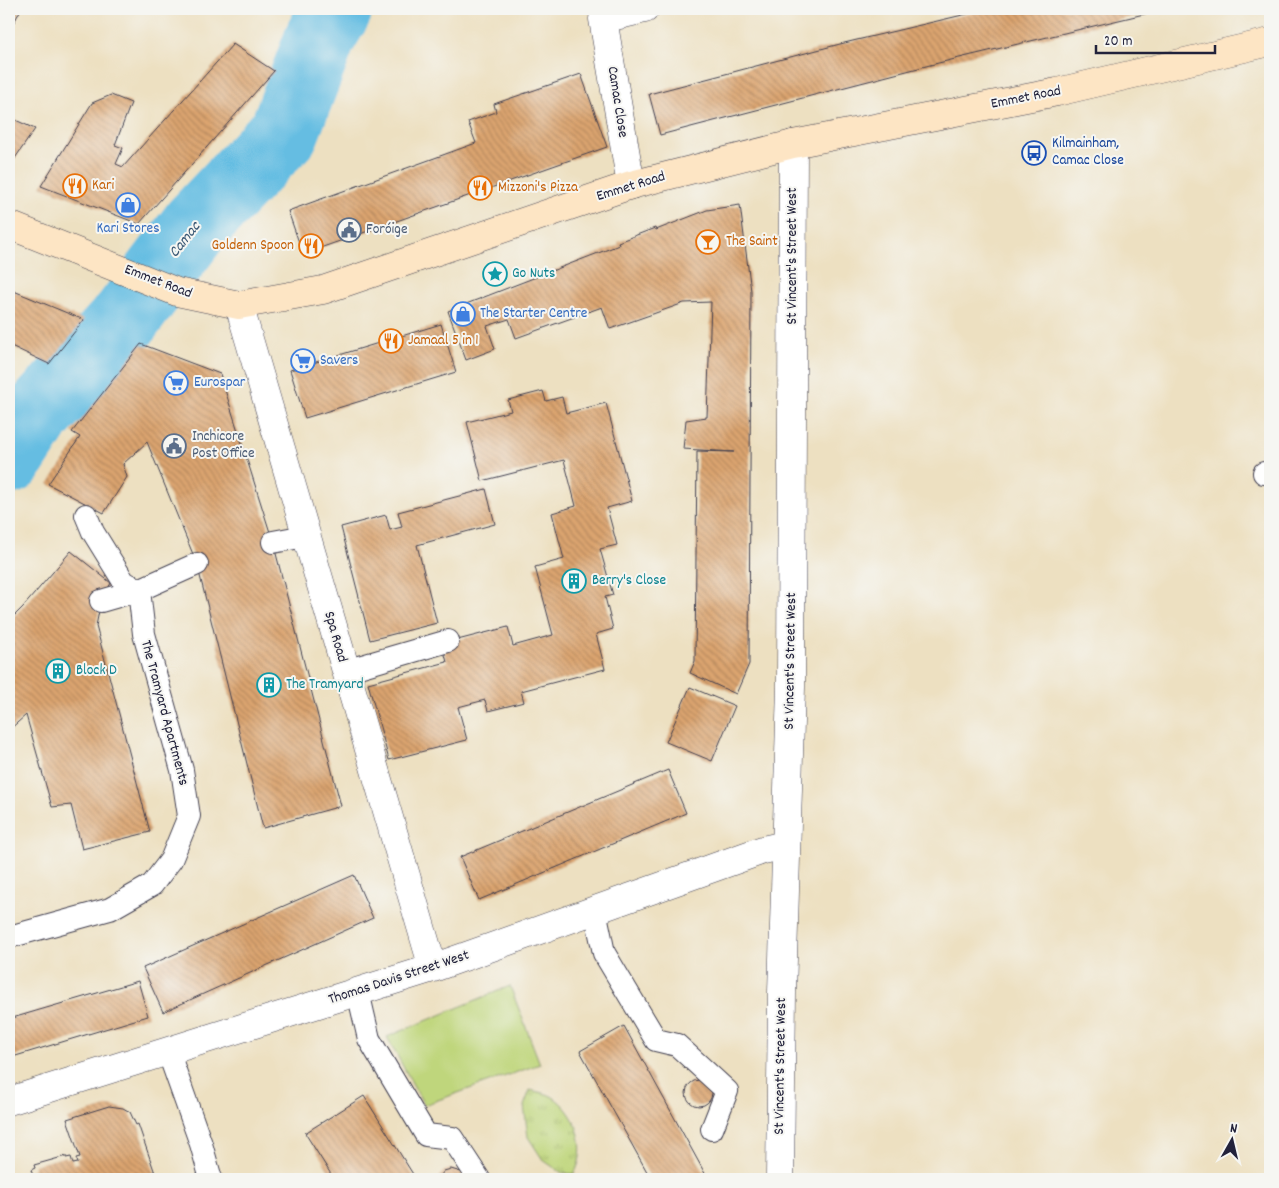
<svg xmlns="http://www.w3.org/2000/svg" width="1279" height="1188" viewBox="0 0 1279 1188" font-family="Dekko,sans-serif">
<defs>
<pattern id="park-tufts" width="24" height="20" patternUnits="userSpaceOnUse" patternTransform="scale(1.25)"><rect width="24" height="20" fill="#bfd67b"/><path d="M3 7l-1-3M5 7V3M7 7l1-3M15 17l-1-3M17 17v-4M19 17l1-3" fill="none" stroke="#a4b76b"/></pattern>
<pattern id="building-back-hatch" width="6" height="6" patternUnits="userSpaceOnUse" patternTransform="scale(1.25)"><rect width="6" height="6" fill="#dba46f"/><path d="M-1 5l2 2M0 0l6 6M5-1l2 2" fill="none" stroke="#b1855c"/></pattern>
</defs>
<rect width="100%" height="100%" fill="#f6f6f2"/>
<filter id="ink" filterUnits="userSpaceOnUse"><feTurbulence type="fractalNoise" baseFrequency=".02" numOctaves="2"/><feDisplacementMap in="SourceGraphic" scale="10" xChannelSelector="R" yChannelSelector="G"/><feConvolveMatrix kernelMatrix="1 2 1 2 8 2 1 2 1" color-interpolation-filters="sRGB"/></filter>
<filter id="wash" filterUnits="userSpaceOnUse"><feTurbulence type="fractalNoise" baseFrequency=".0096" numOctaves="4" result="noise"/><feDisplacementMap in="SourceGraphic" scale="20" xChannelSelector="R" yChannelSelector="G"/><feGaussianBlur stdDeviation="1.12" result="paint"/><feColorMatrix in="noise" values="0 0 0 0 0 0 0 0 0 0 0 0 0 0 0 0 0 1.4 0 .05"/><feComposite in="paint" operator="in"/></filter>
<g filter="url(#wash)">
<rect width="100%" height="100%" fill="#ede0c1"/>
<!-- park -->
<path fill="url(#park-tufts)" stroke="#707c5b" d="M 530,1090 C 537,1092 547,1093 553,1097 C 577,1113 589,1148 574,1174 L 562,1173 L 543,1160 L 528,1137 L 524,1106 Z"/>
<!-- pitch -->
<path fill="#bfd67b" stroke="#707c5b" d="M 510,986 L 540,1064 L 424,1105 L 387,1037 Z"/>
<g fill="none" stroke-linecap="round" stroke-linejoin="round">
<!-- river -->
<path stroke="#65bde2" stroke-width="71" d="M 9,459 L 36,417 L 126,318 L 196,225 L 284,132 L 321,36 L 337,9"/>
</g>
<g id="blocks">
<!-- building -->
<path fill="url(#building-back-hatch)" d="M 9,9 L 21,9 L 9,32 Z
M 988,9 L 1165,9 L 930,65 L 660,135 L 649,94 L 840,44 Z
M 233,44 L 274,71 L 139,224 L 41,186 L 92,103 L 111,95 L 131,103 L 115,145 L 123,148 L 116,164 L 123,167 Z
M 581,74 L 607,147 L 303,254 L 288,211 L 476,143 L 468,122 L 496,112 L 494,104 Z
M 9,117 L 35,129 L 9,167 Z
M 740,205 L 751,291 L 749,664 L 736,694 L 690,673 L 695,661 L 697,451 L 734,452 L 683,449 L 686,420 L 707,417 L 711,302 L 684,303 L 610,329 L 602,307 L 516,338 L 509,319 L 487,326 L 495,349 L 466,360 L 448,311 L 619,245 L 618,242 L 655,228 L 656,230 L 707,210 Z
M 9,289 L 84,320 L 49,364 L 9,345 Z
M 441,324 L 456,372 L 305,418 L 290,370 Z
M 141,344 L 220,374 L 273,542 L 341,806 L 263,828 L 197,564 L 147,442 L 123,464 L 127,477 L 104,513 L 48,484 L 80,437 L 72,432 Z
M 543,391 L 546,401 L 562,397 L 566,413 L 606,403 L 632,501 L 607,508 L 617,545 L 600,549 L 613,595 L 605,597 L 613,629 L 596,634 L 605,669 L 521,691 L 524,702 L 488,711 L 485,700 L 458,707 L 467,740 L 389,760 L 368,683 L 447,662 L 442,644 L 508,627 L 513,646 L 553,635 L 535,567 L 564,559 L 552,513 L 576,506 L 564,460 L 482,481 L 467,422 L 511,411 L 508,400 Z
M 486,489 L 495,524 L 417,545 L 437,623 L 370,640 L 341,527 L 386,515 L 390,530 L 402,527 L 398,512 Z
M 71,551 L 111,583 L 101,601 L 96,626 L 150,832 L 82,849 L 71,805 L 52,807 L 26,715 L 9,730 L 9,621 L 23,607 Z
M 690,687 L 735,706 L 712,761 L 666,742 Z
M 668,770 L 686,813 L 479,900 L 460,857 Z
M 354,875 L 373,918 L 163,1012 L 143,968 Z
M 138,981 L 148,1016 L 9,1058 L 9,1019 Z
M 624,1026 L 708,1179 L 651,1179 L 580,1051 Z
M686 1093a13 13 0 1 1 26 0a13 13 0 1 1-26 0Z
M 364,1096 L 416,1179 L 334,1179 L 305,1133 Z
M 109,1106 L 123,1108 L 130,1112 L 136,1125 L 138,1124 L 157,1179 L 25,1179 L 33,1176 L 31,1170 L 35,1168 L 34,1165 L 66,1156 L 66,1158 L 71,1157 L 73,1164 L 78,1163 L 76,1158 L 80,1157 L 67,1119 Z
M 451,1169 L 461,1172 L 467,1179 L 438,1179 L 444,1171 Z"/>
</g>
</g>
<g filter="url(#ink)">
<use href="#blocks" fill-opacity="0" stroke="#403e4f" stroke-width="1"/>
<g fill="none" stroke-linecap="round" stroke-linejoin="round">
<!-- lane casing -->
<g stroke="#403e4f" stroke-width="24">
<path id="lane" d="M 1264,473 L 1270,473
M 86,515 L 93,532 L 124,582 L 139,590
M 273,542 L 305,536
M 101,601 L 139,590
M 345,671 L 448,641
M 595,910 L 604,953 L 656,1040 L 677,1045 L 727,1091 L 712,1129
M 9,937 L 110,909 L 152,885 L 171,860 L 189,816 L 182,770 L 144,634 L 139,590 L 197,564
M 358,992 L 369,1039 L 426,1135 L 452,1138 L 479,1179
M 168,1051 L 201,1144 L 211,1179"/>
</g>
<!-- street casing -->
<g stroke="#403e4f" stroke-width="29">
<path id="street" d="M 631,185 L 603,19 L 645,9
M 239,305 L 433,968
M 9,1101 L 433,968 L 763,850 L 786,845
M 780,1179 L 782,993 L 791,687 L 793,144"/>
</g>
<!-- secondary casing -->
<g stroke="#403e4f" stroke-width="29">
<path id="secondary" d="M 9,225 L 177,292 L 239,305 L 323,290 L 631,185 L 793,144 L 1057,92 L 1270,42"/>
</g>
<!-- lane -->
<use href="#lane" stroke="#fff" stroke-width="22"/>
<!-- street -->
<use href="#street" stroke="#fff" stroke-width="28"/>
<!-- secondary -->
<use href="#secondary" stroke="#fde5c4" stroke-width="28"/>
</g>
</g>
<!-- icons -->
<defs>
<g id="bus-ring" transform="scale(1.25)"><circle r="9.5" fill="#f6f6f2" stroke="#1a4fb4" stroke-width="1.5"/><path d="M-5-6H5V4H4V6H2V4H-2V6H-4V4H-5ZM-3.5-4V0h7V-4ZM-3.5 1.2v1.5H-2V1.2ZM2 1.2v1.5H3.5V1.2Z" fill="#1a4fb4"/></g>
<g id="restaurant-ring" transform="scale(1.25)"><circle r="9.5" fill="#f6f6f2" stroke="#e8710a" stroke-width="1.5"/><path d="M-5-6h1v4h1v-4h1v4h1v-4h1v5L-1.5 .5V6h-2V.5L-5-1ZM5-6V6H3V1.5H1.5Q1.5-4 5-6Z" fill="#e8710a"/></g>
<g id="shop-ring" transform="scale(1.25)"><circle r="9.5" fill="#f6f6f2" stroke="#3f7fe0" stroke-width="1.5"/><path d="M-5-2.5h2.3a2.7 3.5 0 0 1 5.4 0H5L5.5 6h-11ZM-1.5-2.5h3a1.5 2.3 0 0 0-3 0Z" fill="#3f7fe0"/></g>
<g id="civic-ring" transform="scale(1.25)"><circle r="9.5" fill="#f6f6f2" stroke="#5c6f8a" stroke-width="1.5"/><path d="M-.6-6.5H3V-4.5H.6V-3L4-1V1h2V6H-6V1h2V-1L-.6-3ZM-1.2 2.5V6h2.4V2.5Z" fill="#5c6f8a"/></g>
<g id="bar-ring" transform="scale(1.25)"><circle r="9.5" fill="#f6f6f2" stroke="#e8710a" stroke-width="1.5"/><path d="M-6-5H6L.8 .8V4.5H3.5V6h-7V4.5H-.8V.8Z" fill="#e8710a"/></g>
<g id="sight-ring" transform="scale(1.25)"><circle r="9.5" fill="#f6f6f2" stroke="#0f9aa8" stroke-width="1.5"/><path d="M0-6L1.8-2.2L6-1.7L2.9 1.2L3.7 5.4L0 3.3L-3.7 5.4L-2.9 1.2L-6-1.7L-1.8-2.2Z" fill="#0f9aa8"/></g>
<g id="supermarket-ring" transform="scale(1.25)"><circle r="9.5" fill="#f6f6f2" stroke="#3f7fe0" stroke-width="1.5"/><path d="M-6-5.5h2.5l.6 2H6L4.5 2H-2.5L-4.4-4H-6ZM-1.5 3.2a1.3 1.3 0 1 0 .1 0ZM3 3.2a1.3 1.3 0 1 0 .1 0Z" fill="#3f7fe0"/></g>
<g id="building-ring" transform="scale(1.25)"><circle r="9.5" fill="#f6f6f2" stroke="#0f9aa8" stroke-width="1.5"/><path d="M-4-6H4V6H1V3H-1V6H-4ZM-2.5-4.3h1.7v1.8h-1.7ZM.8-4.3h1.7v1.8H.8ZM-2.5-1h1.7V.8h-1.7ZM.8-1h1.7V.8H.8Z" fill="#0f9aa8"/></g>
</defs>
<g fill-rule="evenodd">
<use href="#bus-ring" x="1034" y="153"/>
<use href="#restaurant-ring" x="75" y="186"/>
<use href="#restaurant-ring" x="480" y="188"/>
<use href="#shop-ring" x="128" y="205"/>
<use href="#civic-ring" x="349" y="230"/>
<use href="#bar-ring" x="708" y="242"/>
<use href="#restaurant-ring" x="311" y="246"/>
<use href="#sight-ring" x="495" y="274"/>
<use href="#shop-ring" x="463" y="314"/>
<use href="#restaurant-ring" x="391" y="341"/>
<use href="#supermarket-ring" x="303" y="361"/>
<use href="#supermarket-ring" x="176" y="383"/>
<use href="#civic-ring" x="174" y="446"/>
<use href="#building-ring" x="574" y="581"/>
<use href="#building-ring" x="58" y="671"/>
<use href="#building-ring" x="269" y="685"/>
</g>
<g text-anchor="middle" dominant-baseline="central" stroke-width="4" stroke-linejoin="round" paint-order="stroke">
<!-- street labels -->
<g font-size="15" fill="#22223b" stroke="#f6f6f2">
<text transform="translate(1026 98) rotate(-11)">Emmet Road</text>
<text transform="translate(617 102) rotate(81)">Camac Close</text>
<text transform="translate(631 187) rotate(-17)">Emmet Road</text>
<text transform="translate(793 256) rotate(-90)">St Vincent's Street West</text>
<text transform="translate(158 282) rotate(21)">Emmet Road</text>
<text transform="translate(335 637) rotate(74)">Spa Road</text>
<text transform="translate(791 661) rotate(-89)">St Vincent's Street West</text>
<text transform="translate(164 713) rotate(75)">The Tramyard Apartments</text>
<text transform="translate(399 978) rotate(-18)">Thomas Davis Street West</text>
<text transform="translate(781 1066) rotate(-89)">St Vincent's Street West</text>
</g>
<!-- transit labels -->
<g font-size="15" fill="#164399" stroke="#f6f6f2" text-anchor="start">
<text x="1052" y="144">Kilmainham,<tspan x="1052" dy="17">Camac Close</tspan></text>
</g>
<!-- food labels -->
<g font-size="15" fill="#c56008" stroke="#f6f6f2" text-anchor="start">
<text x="92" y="186">Kari</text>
<text x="498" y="188">Mizzoni's Pizza</text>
<text x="726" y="242">The Saint</text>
<text x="294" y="246" text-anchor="end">Goldenn Spoon</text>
<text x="408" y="341">Jamaal 5 in 1</text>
</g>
<!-- shop labels -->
<g font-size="15" fill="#366cbe" stroke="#f6f6f2" text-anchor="start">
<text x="128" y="229" text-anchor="middle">Kari Stores</text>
<text x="480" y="314">The Starter Centre</text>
<text x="320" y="361">Savers</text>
<text x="194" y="383">Eurospar</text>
</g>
<!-- service labels -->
<g font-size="15" fill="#4e5e75" stroke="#f6f6f2" text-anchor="start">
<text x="366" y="230">Foróige</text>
<text x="192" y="437">Inchicore<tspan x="192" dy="17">Post Office</tspan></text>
</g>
<!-- culture labels -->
<g font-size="15" fill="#0d838f" stroke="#f6f6f2" text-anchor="start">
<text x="512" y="274">Go Nuts</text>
<text x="592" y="581">Berry's Close</text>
<text x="76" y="671">Block D</text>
<text x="286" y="685">The Tramyard</text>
</g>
<!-- water labels -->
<g font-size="16" font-style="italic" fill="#395875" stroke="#f6f6f2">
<text transform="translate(185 240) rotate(-52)">Camac</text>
</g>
</g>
<!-- margin -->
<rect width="1279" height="1188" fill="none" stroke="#f6f6f2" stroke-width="30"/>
<!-- north arrow -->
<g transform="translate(1232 1140) rotate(8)" stroke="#f6f6f2" stroke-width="4" paint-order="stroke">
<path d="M0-4L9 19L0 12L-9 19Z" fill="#22223b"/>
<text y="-8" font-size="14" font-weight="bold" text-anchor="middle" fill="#22223b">N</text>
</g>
<!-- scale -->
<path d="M1096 45v8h119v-8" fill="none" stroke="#22223b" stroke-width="2.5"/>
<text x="1104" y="45" font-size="15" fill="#22223b" stroke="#f6f6f2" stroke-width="4" paint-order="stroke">20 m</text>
</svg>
